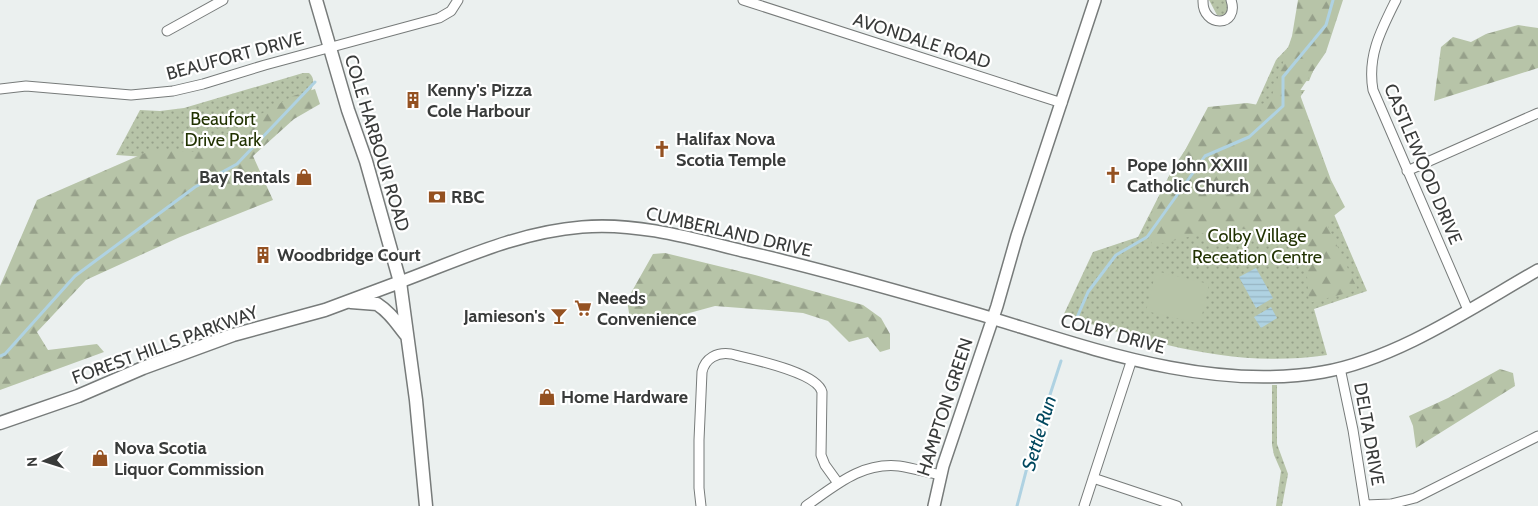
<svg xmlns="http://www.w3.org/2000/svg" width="1538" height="506" viewBox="0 0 1538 506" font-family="Cabin,sans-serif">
<defs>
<pattern id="green-dots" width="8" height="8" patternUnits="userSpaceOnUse" patternTransform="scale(1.25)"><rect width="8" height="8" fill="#b7c4a8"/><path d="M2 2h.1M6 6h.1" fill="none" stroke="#96a08a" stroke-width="1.8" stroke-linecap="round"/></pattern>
<pattern id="forest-firs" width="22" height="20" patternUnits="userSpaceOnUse" patternTransform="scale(1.25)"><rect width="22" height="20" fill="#b7c4a8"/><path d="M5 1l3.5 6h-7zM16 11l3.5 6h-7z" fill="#96a08a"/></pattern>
<pattern id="water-rules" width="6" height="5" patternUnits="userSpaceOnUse" patternTransform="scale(1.25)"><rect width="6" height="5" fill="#afd2e2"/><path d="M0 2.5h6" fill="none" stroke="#97b5c3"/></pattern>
</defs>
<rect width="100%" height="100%" fill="#ebf0ef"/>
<!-- green -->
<path fill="url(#green-dots)" d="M 1209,0 L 1227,0 L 1229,4 L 1228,13 L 1223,16 L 1217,15 Z
M 1342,0 L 1309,81 L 1284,82 L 1287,90 L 1305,90 L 1290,112 L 1367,291 L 1314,309 L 1327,355 C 1232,369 1153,342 1063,316 L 1093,252 L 1138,237 L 1173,168 L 1201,127 L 1250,118 L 1276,60 L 1295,40 Z
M 303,73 L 309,73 C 316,79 313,86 310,93 L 236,163 L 116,155 L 140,110 L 160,111 L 184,108 Z
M 1272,385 L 1277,385 L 1277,444 L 1288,474 L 1282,506 L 1276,506 L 1281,471 L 1274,455 L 1272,445 Z"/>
<!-- forest -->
<path fill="url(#forest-firs)" d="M 1298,0 L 1343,0 L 1326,52 L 1299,92 L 1331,180 L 1345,207 L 1326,222 L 1358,290 L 1309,303 L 1304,236 L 1228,227 L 1152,246 L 1148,220 L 1208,107 L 1247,103 L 1259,105 L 1270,101 L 1292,36 Z
M 1518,25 L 1538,28 L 1538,68 L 1434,101 L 1441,47 L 1453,37 L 1471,42 L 1486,34 Z
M 315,89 L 320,104 L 294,119 L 253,156 L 273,200 L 180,237 L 86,280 L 37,332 L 48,350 L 97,344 L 104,352 L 0,390 L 0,286 L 37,200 L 154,149 L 194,152 L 293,96 Z
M 665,253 L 755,275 L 863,305 L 881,318 L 890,334 L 890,349 L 880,352 L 868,337 L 849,342 L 828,321 L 803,313 L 781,311 L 715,306 L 671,318 L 630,319 L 627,300 L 653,254 Z
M 1500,369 L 1513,373 L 1515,386 L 1416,448 L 1413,426 L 1409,416 L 1448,398 Z"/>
<!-- pitch -->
<path fill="#b7c4a8" d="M 1156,271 L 1209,284 L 1200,324 L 1146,311 Z"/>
<!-- water -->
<path fill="url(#water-rules)" d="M 1256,268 L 1273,298 L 1256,308 L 1239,277 Z
M 1271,307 L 1277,318 L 1261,328 L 1254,317 Z"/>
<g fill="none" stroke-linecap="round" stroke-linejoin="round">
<!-- stream -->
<path stroke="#afd2e2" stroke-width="3" d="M 1075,322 L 1088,292 L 1116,255 L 1147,237 L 1205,156 L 1249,137 L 1283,106 L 1283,77 L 1326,25 L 1333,0
M 0,356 L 5,354 L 75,276 L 195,187 L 237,164 L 315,82
M 1017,506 L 1030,456 L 1061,361"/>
<!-- minor casing -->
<g stroke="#777b7a" stroke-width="11">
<path id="minor" d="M 743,0 L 1062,103
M 1203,0 C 1202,29 1240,27 1231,0
M 1396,0 C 1381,30 1367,56 1373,90 L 1468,310
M 167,31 L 223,0
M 0,89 L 26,86 L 131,95 L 173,91 L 203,84 L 265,65 L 439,18 L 451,11 L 458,0
M 1407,171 L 1538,113
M 1340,368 L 1353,430 L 1365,506
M 1093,478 L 1177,506
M 1365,505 L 1391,504 L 1415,498 L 1538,436
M 701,506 L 699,488 L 699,440 L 702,372 C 705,358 717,352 731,354 C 751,359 817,372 822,392 L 821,455 L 825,465 L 838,483
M 806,506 C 835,486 861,462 899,466 C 912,468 926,472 940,475
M 1084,506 L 1132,359"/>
</g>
<!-- tertiary casing -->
<g stroke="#777b7a" stroke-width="14">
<path id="tertiary" d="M 400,282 C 459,260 518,232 582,227 C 637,222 694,239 747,252 C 825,270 902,292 978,314 C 1088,347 1206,392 1323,372 C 1397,359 1473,307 1538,270
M 934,506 L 943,466 L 997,306 L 1017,236 L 1095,0"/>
</g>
<!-- secondary casing -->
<g stroke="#777b7a" stroke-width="15">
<path id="secondary" d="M 316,0 L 348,110 L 366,161 L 400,282 L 416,400 L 426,506
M 351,302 L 377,304 C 391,313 397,324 407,336
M 0,423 L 78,396 L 143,368 L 233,335 L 325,310 L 400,282"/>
</g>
<!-- minor -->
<use href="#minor" stroke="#fff" stroke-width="9"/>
<!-- tertiary -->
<use href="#tertiary" stroke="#fff" stroke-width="11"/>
<!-- secondary -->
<use href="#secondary" stroke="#fff" stroke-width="12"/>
</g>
<!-- icons -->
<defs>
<g id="building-bare" transform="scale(1.35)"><path d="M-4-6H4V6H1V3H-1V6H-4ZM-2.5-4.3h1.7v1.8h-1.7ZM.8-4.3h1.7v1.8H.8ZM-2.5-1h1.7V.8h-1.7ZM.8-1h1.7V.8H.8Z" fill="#945121" stroke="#fff" stroke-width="2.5" paint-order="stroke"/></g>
<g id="church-bare" transform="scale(1.35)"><path d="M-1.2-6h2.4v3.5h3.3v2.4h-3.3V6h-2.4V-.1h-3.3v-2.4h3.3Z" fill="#945121" stroke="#fff" stroke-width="2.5" paint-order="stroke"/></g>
<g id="shop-bare" transform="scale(1.35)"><path d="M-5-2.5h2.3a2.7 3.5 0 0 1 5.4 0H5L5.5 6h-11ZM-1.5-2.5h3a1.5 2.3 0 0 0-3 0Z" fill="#945121" stroke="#fff" stroke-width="2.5" paint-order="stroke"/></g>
<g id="bank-bare" transform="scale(1.35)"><path d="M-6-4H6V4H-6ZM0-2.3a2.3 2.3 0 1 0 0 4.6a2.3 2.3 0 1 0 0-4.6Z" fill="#945121" stroke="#fff" stroke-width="2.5" paint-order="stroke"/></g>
<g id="supermarket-bare" transform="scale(1.35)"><path d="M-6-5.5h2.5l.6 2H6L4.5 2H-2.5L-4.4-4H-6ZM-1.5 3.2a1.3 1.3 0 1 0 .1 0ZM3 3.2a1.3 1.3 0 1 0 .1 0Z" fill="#945121" stroke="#fff" stroke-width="2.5" paint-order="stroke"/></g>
<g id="bar-bare" transform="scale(1.35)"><path d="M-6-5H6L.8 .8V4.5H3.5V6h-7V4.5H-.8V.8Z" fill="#945121" stroke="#fff" stroke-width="2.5" paint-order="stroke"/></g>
</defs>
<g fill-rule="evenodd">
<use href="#building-bare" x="413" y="100"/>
<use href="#church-bare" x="662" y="149"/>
<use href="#church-bare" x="1113" y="175"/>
<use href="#shop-bare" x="304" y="177"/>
<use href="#bank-bare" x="437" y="197"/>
<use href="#building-bare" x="263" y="255"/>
<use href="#supermarket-bare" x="583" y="308"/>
<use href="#bar-bare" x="559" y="316"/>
<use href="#shop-bare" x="547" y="397"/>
<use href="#shop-bare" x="100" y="458"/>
</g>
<g text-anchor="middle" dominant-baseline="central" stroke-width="4.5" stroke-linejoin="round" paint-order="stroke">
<!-- street labels -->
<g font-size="18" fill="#393b3a" stroke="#fff">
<text transform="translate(922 41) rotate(18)">AVONDALE ROAD</text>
<text transform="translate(235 56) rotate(-15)">BEAUFORT DRIVE</text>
<text transform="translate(377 143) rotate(73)">COLE HARBOUR ROAD</text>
<text transform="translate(1423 164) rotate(67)">CASTLEWOOD DRIVE</text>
<text transform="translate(729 232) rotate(13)">CUMBERLAND DRIVE</text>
<text transform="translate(1113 334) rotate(15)">COLBY DRIVE</text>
<text transform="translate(165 345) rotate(-20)">FOREST HILLS PARKWAY</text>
<text transform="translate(945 407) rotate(-72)">HAMPTON GREEN</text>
<text transform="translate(1369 434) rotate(80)">DELTA DRIVE</text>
</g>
<!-- poi labels -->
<g font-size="18" font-weight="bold" fill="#393b3a" stroke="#fff" text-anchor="start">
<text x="427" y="90">Kenny's Pizza<tspan x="427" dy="21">Cole Harbour</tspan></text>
<text x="676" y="139">Halifax Nova<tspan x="676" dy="21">Scotia Temple</tspan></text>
<text x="1127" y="165">Pope John XXIII<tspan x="1127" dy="21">Catholic Church</tspan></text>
<text x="290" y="177" text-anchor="end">Bay Rentals</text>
<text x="451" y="197">RBC</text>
<text x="277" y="255">Woodbridge Court</text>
<text x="597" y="298">Needs<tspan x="597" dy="21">Convenience</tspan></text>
<text x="545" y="316" text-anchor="end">Jamieson's</text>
<text x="561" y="397">Home Hardware</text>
<text x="114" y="448">Nova Scotia<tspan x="114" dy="21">Liquor Commission</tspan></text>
</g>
<!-- park labels -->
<g font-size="18" fill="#213202" stroke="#fff">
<text x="223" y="119">Beaufort<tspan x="223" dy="21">Drive Park</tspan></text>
<text x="1257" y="236">Colby Village<tspan x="1257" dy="21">Receation Centre</tspan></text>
</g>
<!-- water labels -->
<g font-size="19" font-style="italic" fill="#00475e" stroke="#fff">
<text transform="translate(1039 433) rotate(-73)">Settle Run</text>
</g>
</g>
<!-- north arrow -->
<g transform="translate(45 461) rotate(266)" stroke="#ffffff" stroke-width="4" paint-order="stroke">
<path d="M0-4L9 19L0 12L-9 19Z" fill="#393b3a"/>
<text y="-8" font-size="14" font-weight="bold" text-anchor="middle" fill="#393b3a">N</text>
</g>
</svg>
